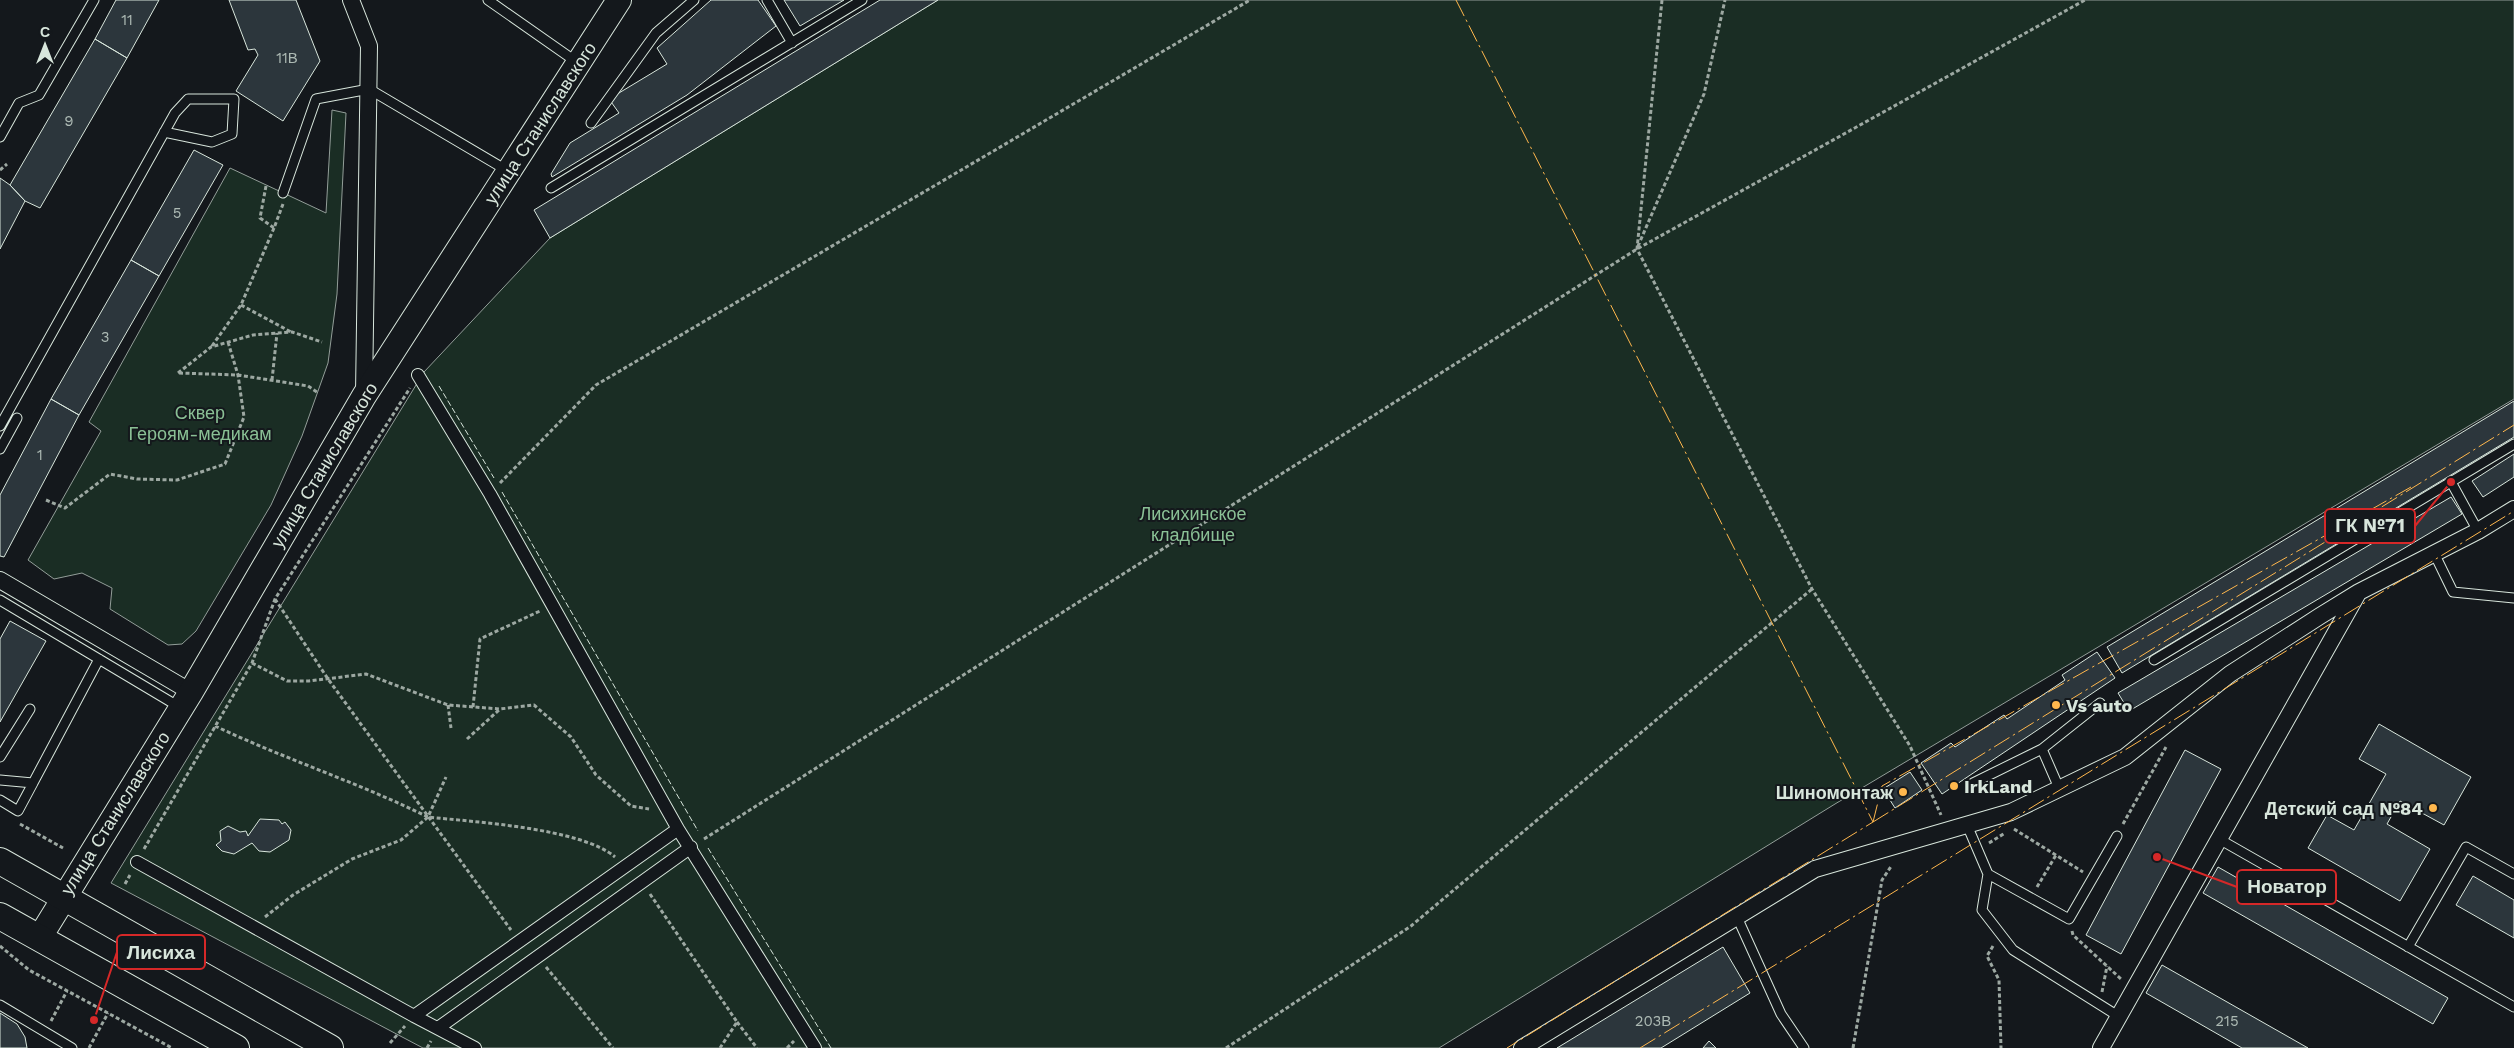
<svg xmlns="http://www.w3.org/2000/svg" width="2514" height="1048" viewBox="0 0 2514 1048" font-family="'Work Sans',sans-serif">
<rect width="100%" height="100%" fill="#14181c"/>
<!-- green -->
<path fill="#1a2d24" stroke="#939e99" d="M 938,0 L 2514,0 L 2514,399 L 1835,804 L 1439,1048 L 423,1048 L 111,883 L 424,372 L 550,238 Z
M 332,110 L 346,113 L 337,294 L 328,363 L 302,436 L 271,505 L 196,631 L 182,644 L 168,645 L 110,609 L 112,588 L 82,573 L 54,579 L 28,560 L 101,431 L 89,422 L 230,168 L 326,213 Z"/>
<!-- building -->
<path fill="#2c363c" stroke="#d8e6dc" d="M 116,0 L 159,0 L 127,58 L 95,39 Z
M 229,0 L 296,0 L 320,61 L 283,121 L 236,91 L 258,55 L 255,49 L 248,50 Z
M 711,0 L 758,0 L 776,26 L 687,95 L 552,177 L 551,174 L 570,143 L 619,113 L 609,99 L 667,64 L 657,48 Z
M 784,0 L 844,0 L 800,26 Z
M 880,0 L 938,0 L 550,238 L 534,210 Z
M 95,39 L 127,58 L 40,208 L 25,201 L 10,185 Z
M 194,150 L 223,165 L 159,276 L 131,260 Z
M 0,178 L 10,185 L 25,201 L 0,249 Z
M 131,260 L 159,276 L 79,415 L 51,399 Z
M 51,399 L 79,415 L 4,557 L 0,556 L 0,495 Z
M 2514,401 L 2514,437 L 2122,673 L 2107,647 Z
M 2514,454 L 2514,477 L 2483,497 L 2472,481 Z
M 2451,497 L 2462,514 L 2129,711 L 2118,693 Z
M 10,621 L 46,641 L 0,722 L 0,639 Z
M 2097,652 L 2115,678 L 1942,794 L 1921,763 L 1951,743 L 1955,747 L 2004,715 L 2007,719 L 2065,680 L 2062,675 Z
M 2379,724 L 2471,777 L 2444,825 L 2400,801 L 2387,824 L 2430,849 L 2400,901 L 2308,848 L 2327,815 L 2354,830 L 2386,774 L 2359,759 Z
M 2185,750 L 2221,769 L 2121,954 L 2086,935 Z
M 1910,772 L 1922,790 L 1895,808 L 1883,789 Z
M 260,819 L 279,820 L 282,824 L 285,822 L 291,830 L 289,840 L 270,852 L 259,851 L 252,843 L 234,854 L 222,851 L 216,845 L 221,841 L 220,831 L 228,826 L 240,832 L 246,831 L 248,836 Z
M 2218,867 L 2448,998 L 2433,1024 L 2203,893 Z
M 2473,876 L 2514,900 L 2514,938 L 2456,905 Z
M 1723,947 L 1750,993 L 1661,1048 L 1557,1048 Z
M 2162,965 L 2308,1048 L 2242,1048 L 2146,993 Z
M 0,1013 L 17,1024 L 25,1037 L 27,1048 L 0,1048 Z
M 1709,1041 L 1716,1048 L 1703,1048 Z"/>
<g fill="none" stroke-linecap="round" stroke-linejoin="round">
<!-- service casing -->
<g stroke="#d8e6dc" stroke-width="11">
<path id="service" d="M 488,0 L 578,63
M 767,0 L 792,43
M 591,123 L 656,33 L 694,0
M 0,137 L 19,103 L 39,95 L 94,0
M 551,188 L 862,0
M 283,193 L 316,99 L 369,89 L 508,171
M 0,426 L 175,113 L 188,99 L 234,99 L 232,134 L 212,142 L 164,132
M 0,449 L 17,418
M 2451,482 L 2478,531
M 2434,553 L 2453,592 L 2514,598
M 0,600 L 181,708
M 2154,660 L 2514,444
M 2042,749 L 2100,703
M 0,757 L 30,709
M 0,780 L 33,783 L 99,659
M 1973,783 L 2042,749 L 2059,788
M 0,800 L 18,811 L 33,783
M 1967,825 L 1988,874 L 2069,919 L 2117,836
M 2219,839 L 2514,1007
M 1988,874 L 1982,910 L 2013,950 L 2118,1016
M 1737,917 L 1781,1014 L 1804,1048
M 2408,947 L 2466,847 L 2514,874
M 0,1005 L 72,1048"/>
</g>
<!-- pedestrian casing -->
<g stroke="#d8e6dc" stroke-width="14">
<path id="pedestrian" d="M 418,375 L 490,494 L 678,829 L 815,1048
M 137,862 L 414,1016 L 475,1048
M 414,1016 L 678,829
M 438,1028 L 691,847"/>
</g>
<!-- minor casing -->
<g stroke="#d8e6dc" stroke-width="18">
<path id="minor" d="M 351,0 L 369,46 L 364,394
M 0,580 L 191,692
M 1522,1048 L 1815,869 L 2011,812 L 2125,757 L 2230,674 L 2320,616 L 2359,592 L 2478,531 L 2514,509
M 2101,1048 L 2358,593"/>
</g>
<!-- secondary casing -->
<g stroke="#d8e6dc" stroke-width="26">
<path id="secondary" d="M 40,937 L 191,692 L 364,396 L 619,0"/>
</g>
<!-- primary casing -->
<g stroke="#d8e6dc" stroke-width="28">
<path id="primary" d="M 0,861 L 330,1048
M 0,916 L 236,1048"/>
</g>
<!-- path -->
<path stroke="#9da8a2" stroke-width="3" stroke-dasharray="4 2.5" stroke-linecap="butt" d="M 1662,0 L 1637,249 L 1812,589 L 1910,746 L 1941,815
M 0,170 L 7,164
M 266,186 L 260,218 L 274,228 L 283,204
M 1638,246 L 1704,94 L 1725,0
M 241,305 L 291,332
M 212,346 L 241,305 L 274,228
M 178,373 L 211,347 L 253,335 L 292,332 L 322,342
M 179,373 L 238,375 L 308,386 L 317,392
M 272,380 L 277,333
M 500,483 L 596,385 L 1250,0
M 46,500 L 65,508 L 110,474 L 137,479 L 177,480 L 225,464 L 244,417 L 238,375 L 228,342
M 275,599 L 328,679 L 511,930
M 252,663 L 287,681 L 309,681 L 366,674 L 448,705 L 500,709 L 534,705 L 571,737 L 596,775 L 631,806 L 649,809
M 448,705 L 451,728
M 473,707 L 480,639 L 540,611
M 215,726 C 285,759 359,783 428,817 L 446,777
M 467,739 L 500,709
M 20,824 L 63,848
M 2123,824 L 2166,747
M 2014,829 L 2083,872
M 704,839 L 1637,249 L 2085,0
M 1989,843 L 2005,833
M 144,849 L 252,663 L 275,599 L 410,388
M 125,884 L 130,875
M 2037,887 L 2056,855
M 650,894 L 737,1022 L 720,1048
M 265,917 L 293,895 L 352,859 L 401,840 L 428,817 C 474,822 581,828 615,857
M 2072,931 L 2073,935 L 2121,979
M 0,946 L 29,970 L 172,1048
M 1993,946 L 1987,956 L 1999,980 L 2001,1048
M 546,967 L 613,1048
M 2102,992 L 2107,966
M 51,1021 L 67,991
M 737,1022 L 757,1048
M 390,1043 L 405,1026
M 89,1048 L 108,1013
M 427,1048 L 431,1041
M 787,1048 L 794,1041
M 1226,1048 L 1411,926 L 1812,589
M 1853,1048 L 1882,880 L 1892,865"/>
<!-- service -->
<use href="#service" stroke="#14181c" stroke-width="9"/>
<!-- pedestrian -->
<use href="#pedestrian" stroke="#14181c" stroke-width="12"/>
<!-- minor -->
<use href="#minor" stroke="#14181c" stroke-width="16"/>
<!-- secondary -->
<use href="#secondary" stroke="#14181c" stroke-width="24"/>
<!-- primary -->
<use href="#primary" stroke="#14181c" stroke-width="26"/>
<!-- fence -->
<path stroke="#d8e6dc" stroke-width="1" stroke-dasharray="6 2.5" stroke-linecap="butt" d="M 439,386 L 494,478
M 502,492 L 698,831
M 708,848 L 831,1048"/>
<!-- power -->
<path stroke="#ffb74d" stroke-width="1" stroke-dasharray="18 4 2.5 4" stroke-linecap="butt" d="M 1456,0 L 1873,822 L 1507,1048
M 1873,822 L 2514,425
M 1873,822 L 1882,786 L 2411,487
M 1640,1048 L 2514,511"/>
</g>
<!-- markers -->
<g fill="#ffb74d" stroke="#14181c" stroke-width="2">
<circle cx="2056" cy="705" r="5"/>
<circle cx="1954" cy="786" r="5"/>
<circle cx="1903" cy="792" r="5"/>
<circle cx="2433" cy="808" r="5"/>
</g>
<g text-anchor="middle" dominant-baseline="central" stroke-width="4" stroke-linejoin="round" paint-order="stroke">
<!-- number labels -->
<g font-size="15" fill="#adbab4">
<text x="127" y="20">11</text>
<text x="287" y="58">11В</text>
<text x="69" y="121">9</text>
<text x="177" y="213">5</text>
<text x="105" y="337">3</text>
<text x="40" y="455">1</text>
<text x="1653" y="1021">203В</text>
<text x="2227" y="1021">215</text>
</g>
<!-- street labels -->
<g font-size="18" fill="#d8e6dc" stroke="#14181c">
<text transform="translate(540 123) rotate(-57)">улица Станиславского</text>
<text transform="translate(324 465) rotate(-59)">улица Станиславского</text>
<text transform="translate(115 813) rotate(-58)">улица Станиславского</text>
</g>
<!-- park labels -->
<g font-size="18" fill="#8ac095" stroke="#14181c">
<text x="200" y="412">Сквер<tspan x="200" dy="21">Героям-медикам</tspan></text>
<text x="1193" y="513">Лисихинское<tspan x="1193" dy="21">кладбище</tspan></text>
</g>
<!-- poi labels -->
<g font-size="18" font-weight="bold" fill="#d8e6dc" stroke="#14181c" text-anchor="start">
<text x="2066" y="705">Vs auto</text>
<text x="1964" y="786">IrkLand</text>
<text x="1893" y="792" text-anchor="end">Шиномонтаж</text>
<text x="2423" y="808" text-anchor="end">Детский сад №84</text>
</g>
</g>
<!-- callouts -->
<path fill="none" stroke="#d62828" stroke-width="2" d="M2451 482L2415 526M2157 857L2237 887M94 1020L117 952"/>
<g fill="#d62828" stroke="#14181c" stroke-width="2">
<circle cx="2451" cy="482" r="5"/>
<circle cx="2157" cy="857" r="5"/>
<circle cx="94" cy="1020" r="5"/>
</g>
<g fill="#14181c" stroke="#d62828" stroke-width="2">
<rect x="2325" y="509" width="90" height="34" rx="5"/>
<rect x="2237" y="870" width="99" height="34" rx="5"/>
<rect x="117" y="935" width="88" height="34" rx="5"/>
</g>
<g font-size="19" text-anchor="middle" font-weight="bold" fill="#d8e6dc">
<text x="2370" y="532">ГК №71</text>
<text x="2287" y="893">Новатор</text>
<text x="161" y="959">Лисиха</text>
</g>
<!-- north arrow -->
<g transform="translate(45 45)" stroke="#14181c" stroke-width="4" paint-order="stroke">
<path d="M0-4L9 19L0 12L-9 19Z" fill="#d8e6dc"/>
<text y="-8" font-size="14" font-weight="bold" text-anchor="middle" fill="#d8e6dc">С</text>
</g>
</svg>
